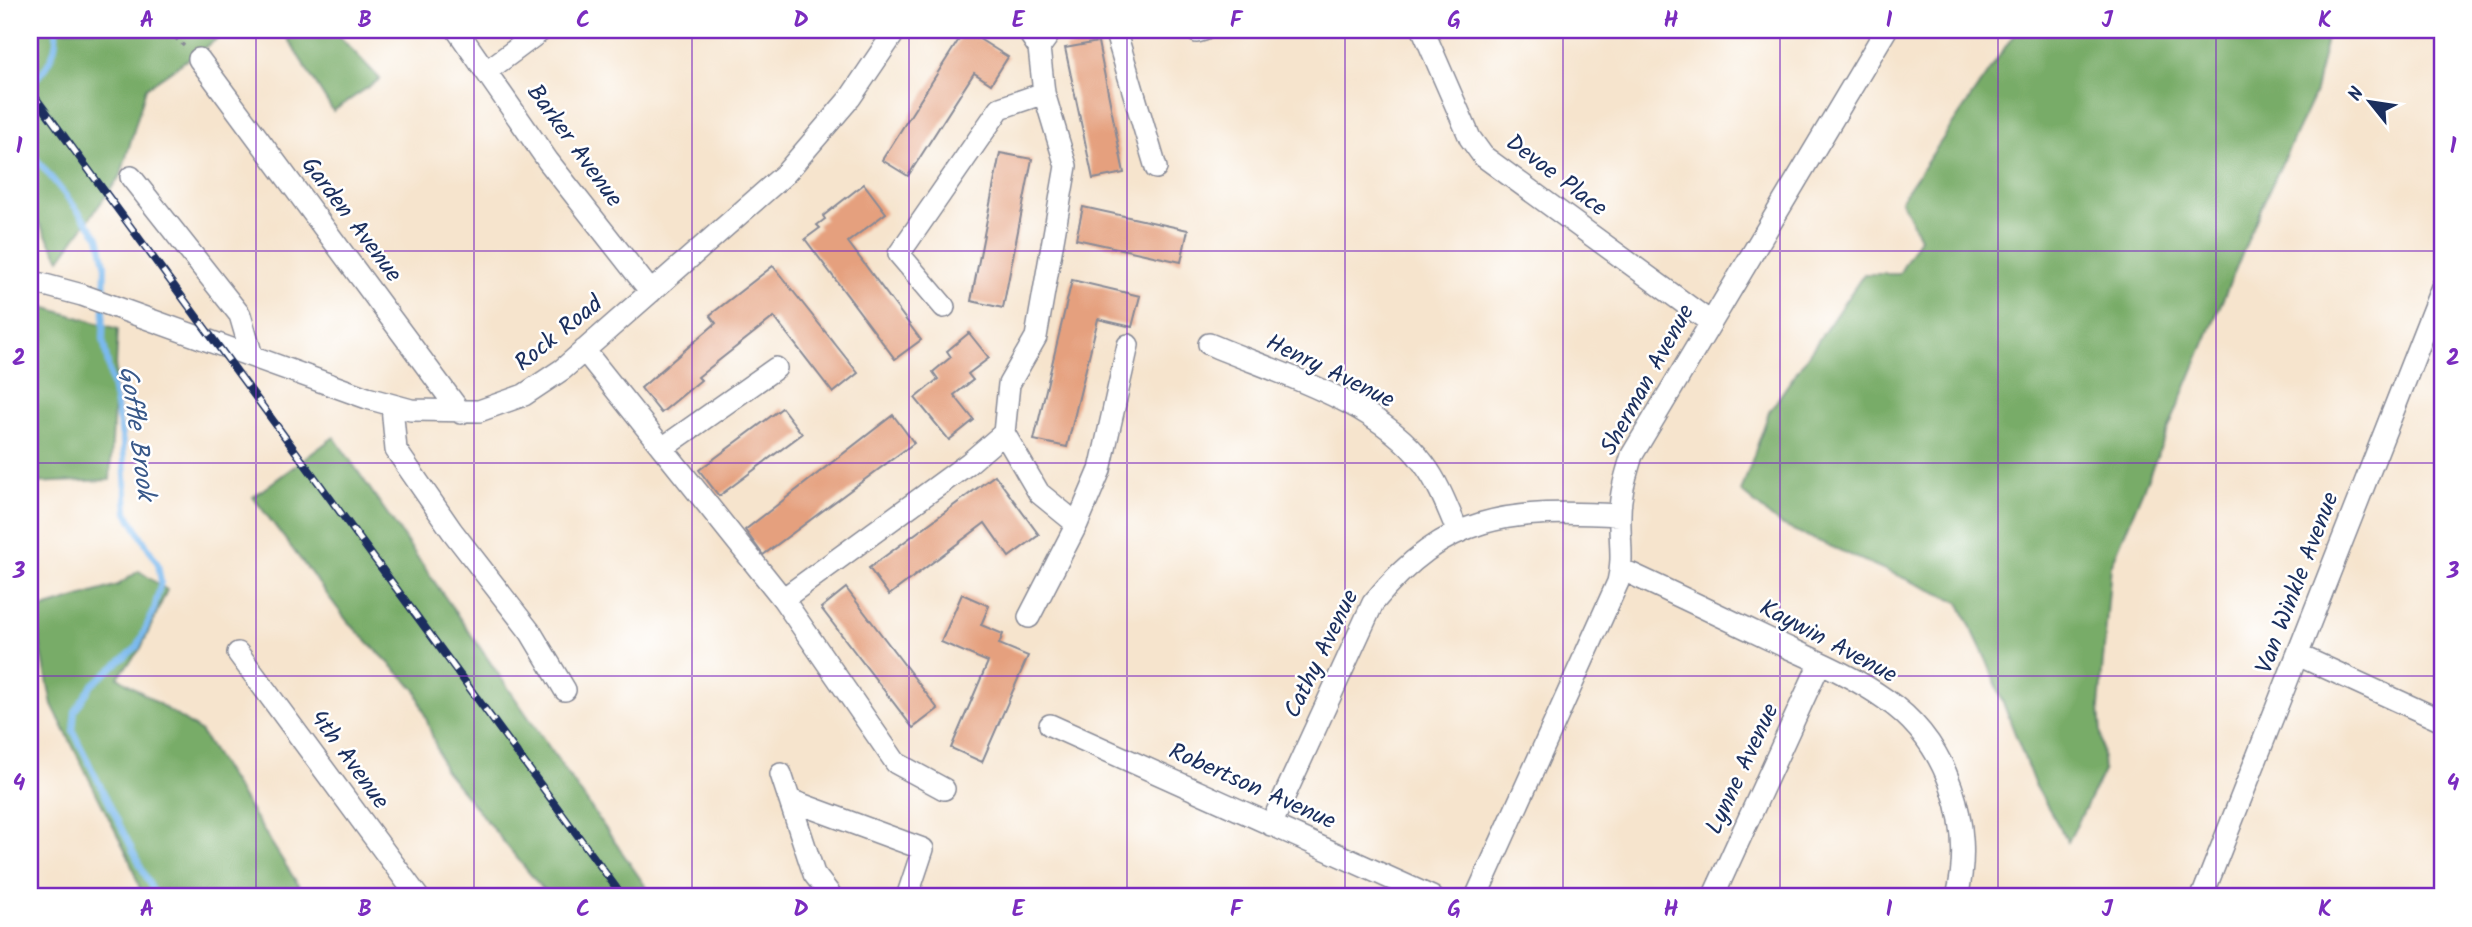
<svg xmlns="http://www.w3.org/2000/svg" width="2472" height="927" viewBox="0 0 2472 927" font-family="Kalam,sans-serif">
<rect width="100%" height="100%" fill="#fff"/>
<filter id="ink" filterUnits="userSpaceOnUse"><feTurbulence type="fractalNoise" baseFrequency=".0143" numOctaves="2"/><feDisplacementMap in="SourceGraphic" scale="14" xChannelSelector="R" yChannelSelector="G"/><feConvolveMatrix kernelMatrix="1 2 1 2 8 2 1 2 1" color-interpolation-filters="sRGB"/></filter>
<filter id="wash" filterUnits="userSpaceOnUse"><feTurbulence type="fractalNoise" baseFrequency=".00686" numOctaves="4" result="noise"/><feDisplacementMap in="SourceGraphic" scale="28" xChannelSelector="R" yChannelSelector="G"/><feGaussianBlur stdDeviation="1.57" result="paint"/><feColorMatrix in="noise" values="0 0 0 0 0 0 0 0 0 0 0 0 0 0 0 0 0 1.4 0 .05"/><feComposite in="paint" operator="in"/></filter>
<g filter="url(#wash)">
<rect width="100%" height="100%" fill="#f6e4cd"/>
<!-- forest -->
<path fill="#78ac68" stroke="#4a6e63" stroke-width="2" d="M 30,30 L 230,30 L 146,88 L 121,175 L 60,259 L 30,208 Z
M 282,30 L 338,30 L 340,37 L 380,79 L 333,111 Z
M 2017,30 L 2329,30 L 2314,95 L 2265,199 L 2111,566 L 2099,708 L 2104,771 L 2068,842 L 2034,783 L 1987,661 L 1959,602 L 1781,525 L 1741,492 L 1769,412 L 1864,274 L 1899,274 L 1920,238 L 1901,200 Z
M 30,303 L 118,329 L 110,480 L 30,483 Z
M 334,437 L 653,897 L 549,897 L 444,769 L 416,690 L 348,622 L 253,497 Z
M 139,571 L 167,590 L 141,648 L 118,677 L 200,731 L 306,897 L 143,897 L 128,856 L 52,705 L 34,611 L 118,585 Z"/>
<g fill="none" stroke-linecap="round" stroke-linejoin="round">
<!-- stream -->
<path stroke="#7ab9ee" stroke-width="6" d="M 30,85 C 46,70 58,53 56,30
M 30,151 L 99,237 L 105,264 L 103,339 L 123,442 L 127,513 L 158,564 L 161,582 L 154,609 L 137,647 L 92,685 L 75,711 L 73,731 L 156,897"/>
</g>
<g id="blocks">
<!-- building -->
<path fill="#e5a07e" d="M 965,30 L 1008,57 L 991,84 L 974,73 L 908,176 L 882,160 Z
M 1098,42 L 1124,173 L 1093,179 L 1065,48 Z
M 1000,153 L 1032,159 L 1003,308 L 971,301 Z
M 864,184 L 886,213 L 848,242 L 921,340 L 895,359 L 805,239 L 820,228 L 817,225 L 825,219 L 823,216 Z
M 1083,207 L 1188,230 L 1181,262 L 1076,239 Z
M 773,266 L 858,373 L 833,393 L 774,317 L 698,377 L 701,380 L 661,413 L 641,388 L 716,323 L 710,315 Z
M 1072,280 L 1140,296 L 1132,327 L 1098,319 L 1067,447 L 1034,440 Z
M 969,333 L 989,358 L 968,374 L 973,380 L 954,395 L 974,420 L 949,440 L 915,398 L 938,379 L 933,372 L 951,357 L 947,351 Z
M 782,408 L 802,434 L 719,496 L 699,470 Z
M 893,415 L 914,443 L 763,555 L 745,530 Z
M 995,475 L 1039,535 L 1009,557 L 985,523 L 889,595 L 869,568 Z
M 846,588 L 938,709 L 913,728 L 821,608 Z
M 962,594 L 989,606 L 981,625 L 1003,634 L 999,644 L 1028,656 L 982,762 L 951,748 L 988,662 L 941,642 Z"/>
</g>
</g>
<g filter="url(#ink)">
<use href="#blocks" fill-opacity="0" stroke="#888a96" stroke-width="2"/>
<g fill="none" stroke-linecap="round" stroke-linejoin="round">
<!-- minor casing -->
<g stroke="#888a96" stroke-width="24">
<path id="minor" d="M 457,30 L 548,161 L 651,292
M 1115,30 L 1156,168
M 1423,30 L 1470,138 L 1483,156 L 1710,322
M 1197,32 L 1204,30
M 1039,48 L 1052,30
M 199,59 L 461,413
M 487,71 L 542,30
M 131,177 L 240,315 L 252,356
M 30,281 L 82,295 L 367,398 L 411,410 L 479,411 L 524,395 L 563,369 L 785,174 L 850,98 L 896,30
M 944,307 L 899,254 L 1000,108 L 1044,93
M 1209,344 C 1279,374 1378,401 1424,464 C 1439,484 1448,509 1458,532
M 584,350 L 783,599 L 969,463 L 1004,433 L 1009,384 L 1036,337 L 1066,166 L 1044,93 L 1039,48 L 1027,30
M 392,406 L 396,450 L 452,531 L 531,633 L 565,690
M 1004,433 L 1039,493 L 1077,524 L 1029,617
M 664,447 L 776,368
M 1077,524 L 1100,470 L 1128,345
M 1621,569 C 1671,592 1721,616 1771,640 C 1810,658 1850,674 1885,699 C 1948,742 1975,825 1957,897
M 783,599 L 896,763 L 944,789
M 238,653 L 418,897
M 2298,655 L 2442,721
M 1050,725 L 1432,897
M 781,774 L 814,874 L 832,897
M 790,800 L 923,849 L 907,897
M 1271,825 L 1373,603 C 1446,513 1510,509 1620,515
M 1476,897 L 1618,582 C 1624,558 1619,539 1620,515 C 1620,493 1626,475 1632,455 L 1886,30
M 1713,897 L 1820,663
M 2202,897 L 2442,287"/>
</g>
<!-- path -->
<path stroke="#888a96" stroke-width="3.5" stroke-dasharray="5 5" stroke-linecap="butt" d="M 167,30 L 184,46"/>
<!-- minor -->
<use href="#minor" stroke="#fff" stroke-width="21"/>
<!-- rail casing -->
<g stroke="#1b2f5e" stroke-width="8">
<path id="rail" d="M 30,90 L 623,897"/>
</g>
<!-- rail -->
<use href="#rail" stroke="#fff" stroke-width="5" stroke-dasharray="16" stroke-linecap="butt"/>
</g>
</g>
<!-- grid -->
<path fill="none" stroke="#7b2cbf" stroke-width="2" stroke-opacity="0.55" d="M 256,30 L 256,897M 474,30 L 474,897M 692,30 L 692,897M 909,30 L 909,897M 1127,30 L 1127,897M 1345,30 L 1345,897M 1563,30 L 1563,897M 1780,30 L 1780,897M 1998,30 L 1998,897M 2216,30 L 2216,897M 30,251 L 2442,251M 30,463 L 2442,463M 30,676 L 2442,676"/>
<g text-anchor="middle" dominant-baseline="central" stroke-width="5" stroke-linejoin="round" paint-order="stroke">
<!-- street labels -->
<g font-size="24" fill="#1b2f5e" stroke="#fff">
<text transform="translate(574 146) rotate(54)">Barker Avenue</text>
<text transform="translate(1556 176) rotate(37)">Devoe Place</text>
<text transform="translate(351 220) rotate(53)">Garden Avenue</text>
<text transform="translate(559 334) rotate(-39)">Rock Road</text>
<text transform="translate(1330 372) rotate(26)">Henry Avenue</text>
<text transform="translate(1648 380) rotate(-61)">Sherman Avenue</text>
<text transform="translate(2298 583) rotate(-69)">Van Winkle Avenue</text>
<text transform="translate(1828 642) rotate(28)">Kaywin Avenue</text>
<text transform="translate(1322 654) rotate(-64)">Cathy Avenue</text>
<text transform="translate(349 760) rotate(54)">4th Avenue</text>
<text transform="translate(1743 769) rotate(-65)">Lynne Avenue</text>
<text transform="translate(1252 787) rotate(24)">Robertson Avenue</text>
</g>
<!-- water labels -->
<g font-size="26" font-style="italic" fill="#385889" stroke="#fff">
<text transform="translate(136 433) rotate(82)">Goffle Brook</text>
</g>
</g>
<!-- margin -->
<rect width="2472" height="927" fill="none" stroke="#fff" stroke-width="77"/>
<!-- north arrow -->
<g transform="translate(2370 102) rotate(300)" stroke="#ffffff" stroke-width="5" paint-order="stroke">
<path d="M0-5L12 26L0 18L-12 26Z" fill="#1b2f5e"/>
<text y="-10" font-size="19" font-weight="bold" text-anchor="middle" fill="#1b2f5e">N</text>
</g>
<rect x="38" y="38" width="2396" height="850" fill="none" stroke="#7b2cbf" stroke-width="2.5"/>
<g font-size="23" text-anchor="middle" font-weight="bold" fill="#7b2cbf">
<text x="147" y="27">A</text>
<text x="365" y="27">B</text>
<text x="583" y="27">C</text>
<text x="801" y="27">D</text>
<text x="1018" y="27">E</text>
<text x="1236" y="27">F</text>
<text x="1454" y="27">G</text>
<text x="1671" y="27">H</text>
<text x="1889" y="27">I</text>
<text x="2107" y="27">J</text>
<text x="2325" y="27">K</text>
<text x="19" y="153">1</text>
<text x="2453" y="153">1</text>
<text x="19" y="365">2</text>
<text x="2453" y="365">2</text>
<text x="19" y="578">3</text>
<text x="2453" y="578">3</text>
<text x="19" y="790">4</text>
<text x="2453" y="790">4</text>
<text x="147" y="916">A</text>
<text x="365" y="916">B</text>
<text x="583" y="916">C</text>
<text x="801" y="916">D</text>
<text x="1018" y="916">E</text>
<text x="1236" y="916">F</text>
<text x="1454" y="916">G</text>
<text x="1671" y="916">H</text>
<text x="1889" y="916">I</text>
<text x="2107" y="916">J</text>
<text x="2325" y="916">K</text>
</g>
</svg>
